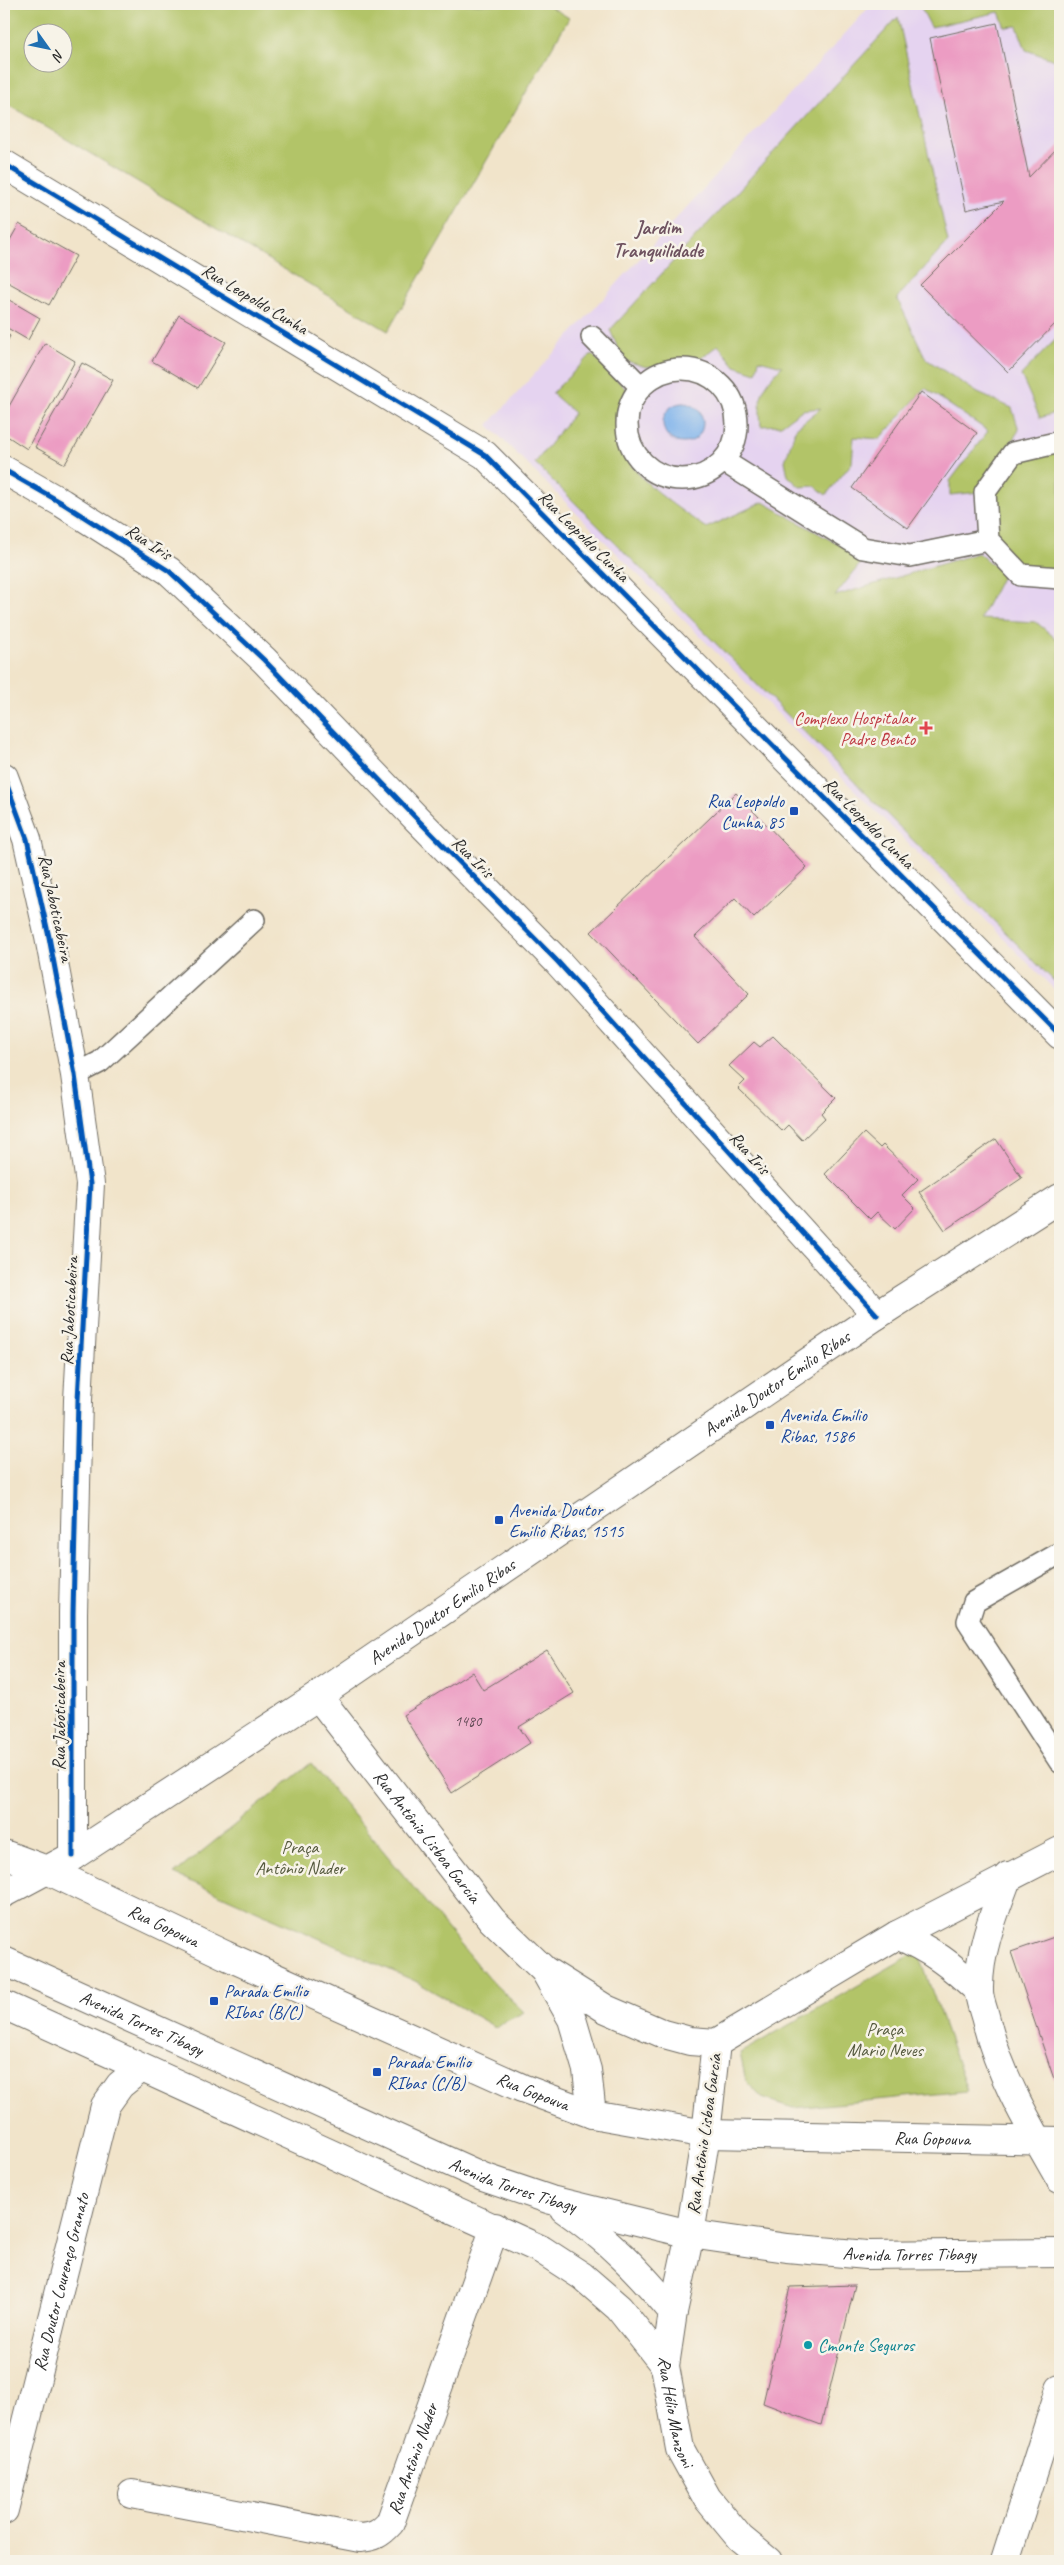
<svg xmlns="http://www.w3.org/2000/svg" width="1064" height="2565" viewBox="0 0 1064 2565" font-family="Caveat,sans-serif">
<rect width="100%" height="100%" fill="#f7f3e8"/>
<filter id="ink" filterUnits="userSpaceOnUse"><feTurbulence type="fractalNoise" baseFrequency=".02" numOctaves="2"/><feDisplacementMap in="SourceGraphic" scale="10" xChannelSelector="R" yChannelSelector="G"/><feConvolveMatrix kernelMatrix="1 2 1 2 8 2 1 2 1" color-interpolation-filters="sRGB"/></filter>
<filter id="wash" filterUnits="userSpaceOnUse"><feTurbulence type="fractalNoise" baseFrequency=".0096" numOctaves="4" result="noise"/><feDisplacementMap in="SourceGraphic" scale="20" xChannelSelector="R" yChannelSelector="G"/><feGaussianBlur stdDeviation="1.12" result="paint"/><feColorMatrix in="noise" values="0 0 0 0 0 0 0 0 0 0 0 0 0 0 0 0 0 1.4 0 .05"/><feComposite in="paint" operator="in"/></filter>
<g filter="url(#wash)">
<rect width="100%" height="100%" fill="#f1e4ca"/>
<!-- built -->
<path fill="#e5d3f0" d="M 872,4 L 1060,4 L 1060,995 L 488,425 Z"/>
<!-- green -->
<path fill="#b2c468" stroke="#6e784a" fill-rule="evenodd" d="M 4,4 L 546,4 L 569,18 L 388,331 L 4,102 ZM 62,32 L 62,62 L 32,62 L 32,32 Z
M 919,4 L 1060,4 L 1060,62 L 1026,50 L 1017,26 L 1005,27 L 999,12 L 931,27 Z
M 898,17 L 948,242 L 897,298 L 926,359 L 978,393 L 1012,408 L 1019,430 L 980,492 L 950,495 L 950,481 L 988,431 L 925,388 L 880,439 L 854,437 L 852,463 L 826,495 L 815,486 L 800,487 L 788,476 L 785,461 L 796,428 L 821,408 L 802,410 L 781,425 L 761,426 C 758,395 761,388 782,366 L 759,360 L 756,373 L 735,366 L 718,345 L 696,362 L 646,367 L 623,360 L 610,330 Z
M 1060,335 L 1060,411 L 1040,418 L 1021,375 Z
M 592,354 L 627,390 C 624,399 620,410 619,420 C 613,469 672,503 706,528 L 763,502 L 864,559 L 835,596 L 978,553 L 1003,574 L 980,619 L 1036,622 L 1060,642 L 1060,987 L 535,463 L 574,413 L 552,393 Z
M 1060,447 L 1060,572 L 1022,570 L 993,539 L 990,494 L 1015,457 Z
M 311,1763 L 488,1978 L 524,2012 L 495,2027 L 415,1981 L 174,1874 Z
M 918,1951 L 967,2091 L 793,2108 L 762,2098 L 746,2081 L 740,2053 Z"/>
<!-- water -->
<path fill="#7eb2ec" stroke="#546e8c" d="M663 423a20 20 0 1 1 40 0a20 20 0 1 1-40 0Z"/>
<g id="blocks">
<!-- building -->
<path fill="#ec9cc3" d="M 997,23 L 1029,177 L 1060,145 L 1060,319 L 1008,372 L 920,285 L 1004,201 L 966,210 L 930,38 Z
M 19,224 L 76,256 L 49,305 L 4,280 L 4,251 Z
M 4,297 L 40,318 L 28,340 L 4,326 Z
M 179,315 L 226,342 L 198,388 L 152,361 Z
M 4,332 L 10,336 L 4,347 Z
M 45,343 L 75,361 L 27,449 L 4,434 L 4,415 Z
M 82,363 L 113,380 L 65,464 L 35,447 Z
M 921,392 L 977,433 L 908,528 L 852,488 Z
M 736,793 L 807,867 L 754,918 L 735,898 L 695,937 L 749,994 L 698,1044 L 591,932 Z
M 773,1036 L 836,1098 L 821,1113 L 825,1118 L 802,1140 L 788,1125 L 782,1131 L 738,1088 L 745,1081 L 729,1066 L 754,1042 L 760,1047 Z
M 864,1133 L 880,1148 L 883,1145 L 918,1179 L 902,1195 L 915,1208 L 895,1229 L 877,1212 L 870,1219 L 825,1174 Z
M 996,1139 L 1022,1178 L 945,1230 L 919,1192 Z
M 547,1650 L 574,1693 L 519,1727 L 530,1743 L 452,1793 L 403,1715 L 472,1672 L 483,1690 Z
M 1060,1935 L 1060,2077 L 1054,2079 L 1011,1952 Z
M 855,2285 L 821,2425 L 763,2403 L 790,2287 Z"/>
</g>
</g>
<g filter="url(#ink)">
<use href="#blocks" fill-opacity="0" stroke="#706c63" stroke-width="1"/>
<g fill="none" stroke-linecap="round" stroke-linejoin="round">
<!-- lane casing -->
<g stroke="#706c63" stroke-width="24">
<path id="lane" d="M 592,337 L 640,386
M627 424a55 55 0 1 1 110 0a55 55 0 1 1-110 0Z
M 1060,442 L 1013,453 L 985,492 L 988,540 L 1021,575 L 1060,578
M 725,462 L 863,548 L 910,556 L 988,540
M 75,1075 L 100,1062 L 254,920
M 1060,1553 L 974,1602 L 968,1621 L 1060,1762"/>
</g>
<!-- street casing -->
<g stroke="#706c63" stroke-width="30">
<g id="street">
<path d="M 4,470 L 62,503 L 169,571 L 264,660 L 418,820 L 558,962 L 877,1315"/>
<path d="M 4,777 L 27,839 L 49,937 L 75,1075 L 90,1184 L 78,1400 L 73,1613 L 73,1856"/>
<path d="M 1008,1876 C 995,1911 978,1952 979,1991 C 979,2000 984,2011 986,2020 C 1000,2078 1031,2128 1060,2179"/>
<path d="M 897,1935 C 932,1950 951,1965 979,1991"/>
<path d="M 716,2043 L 897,1935 L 1060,1851"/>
<path id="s1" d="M 132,2494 L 360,2538 C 374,2537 380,2534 390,2523 L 495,2227"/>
<path d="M 1005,2561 L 1060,2389"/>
</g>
</g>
<!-- secondary casing -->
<g stroke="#706c63" stroke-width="30">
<g id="secondary">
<path d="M 4,164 L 485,455 L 1060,1035"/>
<path id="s2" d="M 318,1696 L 492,1920 L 544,1970 L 606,2009 L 664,2034 L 690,2041 L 716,2043 L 706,2134 L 690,2234 L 673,2312 L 665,2366 L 680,2449 L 707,2498 L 740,2538 L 768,2561"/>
<path id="s3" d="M 4,1854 L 47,1870 L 225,1955 L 522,2088 L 592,2114 L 706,2134 L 1060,2141"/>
<path id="s4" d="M 4,1893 L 73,1856 L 318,1696 L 877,1315 L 1060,1198"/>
<path id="s5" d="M 4,1961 L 483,2177 L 551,2200 L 690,2234 L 787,2248 L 867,2255 L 1060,2253"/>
<path d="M 546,1973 L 572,2019 L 587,2070 L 592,2114"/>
<path d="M 4,2005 L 542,2250 L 582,2276 L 619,2308 L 665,2366"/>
<path d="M 564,2209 C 609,2240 638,2270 673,2312"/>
<path id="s6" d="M 4,2510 L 105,2106 L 120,2085 L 141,2068"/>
</g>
</g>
<!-- lane -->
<use href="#lane" stroke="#fff" stroke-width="21"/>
<!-- street -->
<use href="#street" stroke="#fff" stroke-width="28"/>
<!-- secondary -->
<use href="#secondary" stroke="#fff" stroke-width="28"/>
<!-- cycleway casing -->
<g stroke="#f7f3e8" stroke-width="8">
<path id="cycleway" d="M 4,164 L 485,455 L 1060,1035
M 4,470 L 62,503 L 169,571 L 264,660 L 418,820 L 558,962 L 877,1315
M 4,777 L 27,839 L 49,937 L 75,1075 L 90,1184 L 78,1400 L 73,1613 L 73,1856"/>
</g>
<!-- cycleway -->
<use href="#cycleway" stroke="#0057b8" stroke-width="5"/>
</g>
</g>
<!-- markers -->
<path fill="#e0444e" stroke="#f7f3e8" stroke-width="2" d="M923.5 720.5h5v5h5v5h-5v5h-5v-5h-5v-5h5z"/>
<g fill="#1a4fb4" stroke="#f7f3e8" stroke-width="2">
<rect x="789" y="806" width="10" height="10" rx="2.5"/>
<rect x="765" y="1420" width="10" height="10" rx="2.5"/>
<rect x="494" y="1515" width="10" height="10" rx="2.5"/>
<rect x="209" y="1996" width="10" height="10" rx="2.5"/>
<rect x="372" y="2067" width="10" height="10" rx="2.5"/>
</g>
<circle fill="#0f9aa8" stroke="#f7f3e8" stroke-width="2" cx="808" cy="2345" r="5"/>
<g text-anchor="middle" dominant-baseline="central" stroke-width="5" stroke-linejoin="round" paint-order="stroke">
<!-- number labels -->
<g font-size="15" fill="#5b4751">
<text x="468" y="1721">1480</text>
</g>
<!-- street labels -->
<g font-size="18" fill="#2b2b2b" stroke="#f7f3e8">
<text transform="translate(255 299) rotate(31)">Rua Leopoldo Cunha</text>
<text transform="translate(584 536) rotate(45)">Rua Leopoldo Cunha</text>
<text transform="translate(149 542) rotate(33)">Rua Iris</text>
<text transform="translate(869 823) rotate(45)">Rua Leopoldo Cunha</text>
<text transform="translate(473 857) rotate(45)">Rua Iris</text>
<text transform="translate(56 908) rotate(78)">Rua Jaboticabeira</text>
<text transform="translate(750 1153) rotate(48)">Rua Iris</text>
<text transform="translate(69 1311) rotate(-87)">Rua Jaboticabeira</text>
<text stroke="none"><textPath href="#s4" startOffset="926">Avenida Doutor Emilio Ribas</textPath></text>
<text stroke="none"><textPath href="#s4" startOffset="521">Avenida Doutor Emilio Ribas</textPath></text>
<text transform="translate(59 1716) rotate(-90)">Rua Jaboticabeira</text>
<text stroke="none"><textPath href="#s2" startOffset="178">Rua Antônio Lisboa García</textPath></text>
<text stroke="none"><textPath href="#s3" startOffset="175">Rua Gopouva</textPath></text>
<text stroke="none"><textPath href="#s5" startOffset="151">Avenida Torres Tibagy</textPath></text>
<text stroke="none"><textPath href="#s3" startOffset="580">Rua Gopouva</textPath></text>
<text transform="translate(704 2134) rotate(-82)">Rua Antônio Lisboa García</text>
<text stroke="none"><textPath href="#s3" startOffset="985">Rua Gopouva</textPath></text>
<text stroke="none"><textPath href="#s5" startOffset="556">Avenida Torres Tibagy</textPath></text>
<text stroke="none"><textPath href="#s5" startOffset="961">Avenida Torres Tibagy</textPath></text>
<text stroke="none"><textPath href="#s6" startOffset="235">Rua Doutor Lourenço Granato</textPath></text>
<text stroke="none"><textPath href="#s2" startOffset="920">Rua Hélio Manzoni</textPath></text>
<text stroke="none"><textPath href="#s1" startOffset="335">Rua Antônio Nader</textPath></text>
</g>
<!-- health labels -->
<g font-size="18" fill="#be3a42" stroke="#f7f3e8" text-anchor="end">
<text x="915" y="718">Complexo Hospitalar<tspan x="915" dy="21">Padre Bento</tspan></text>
</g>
<!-- transit labels -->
<g font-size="18" fill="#164399" stroke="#f7f3e8" text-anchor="start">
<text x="784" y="801" text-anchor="end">Rua Leopoldo<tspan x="784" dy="21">Cunha, 85</tspan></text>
<text x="780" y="1415">Avenida Emilio<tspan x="780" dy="21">Ribas, 1586</tspan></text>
<text x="509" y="1510">Avenida Doutor<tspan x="509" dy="21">Emilio Ribas, 1515</tspan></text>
<text x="224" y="1991">Parada Emílio<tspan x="224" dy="21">RIbas (B/C)</tspan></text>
<text x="387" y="2062">Parada Emílio<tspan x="387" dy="21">RIbas (C/B)</tspan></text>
</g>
<!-- park labels -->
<g font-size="18" fill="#54593d" stroke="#f7f3e8">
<text x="300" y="1847">Praça<tspan x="300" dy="21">Antônio Nader</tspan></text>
<text x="885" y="2029">Praça<tspan x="885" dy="21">Mario Neves</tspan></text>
</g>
<!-- culture labels -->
<g font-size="18" fill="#0d838f" stroke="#f7f3e8" text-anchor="start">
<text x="818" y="2345">Cmonte Seguros</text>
</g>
<!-- quarter labels -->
<g font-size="20" font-weight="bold" fill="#6f5360" stroke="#f7f3e8">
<text x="658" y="227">Jardim<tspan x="658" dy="23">Tranquilidade</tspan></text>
</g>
</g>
<!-- margin -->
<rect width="1064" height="2565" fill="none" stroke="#f7f3e8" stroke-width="20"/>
<!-- north arrow -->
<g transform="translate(48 48) rotate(123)"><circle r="24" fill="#f7f3e8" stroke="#a5a39c"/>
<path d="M0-4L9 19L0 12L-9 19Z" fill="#1f6fb2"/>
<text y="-8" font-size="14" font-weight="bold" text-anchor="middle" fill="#2b2b2b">N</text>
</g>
</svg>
